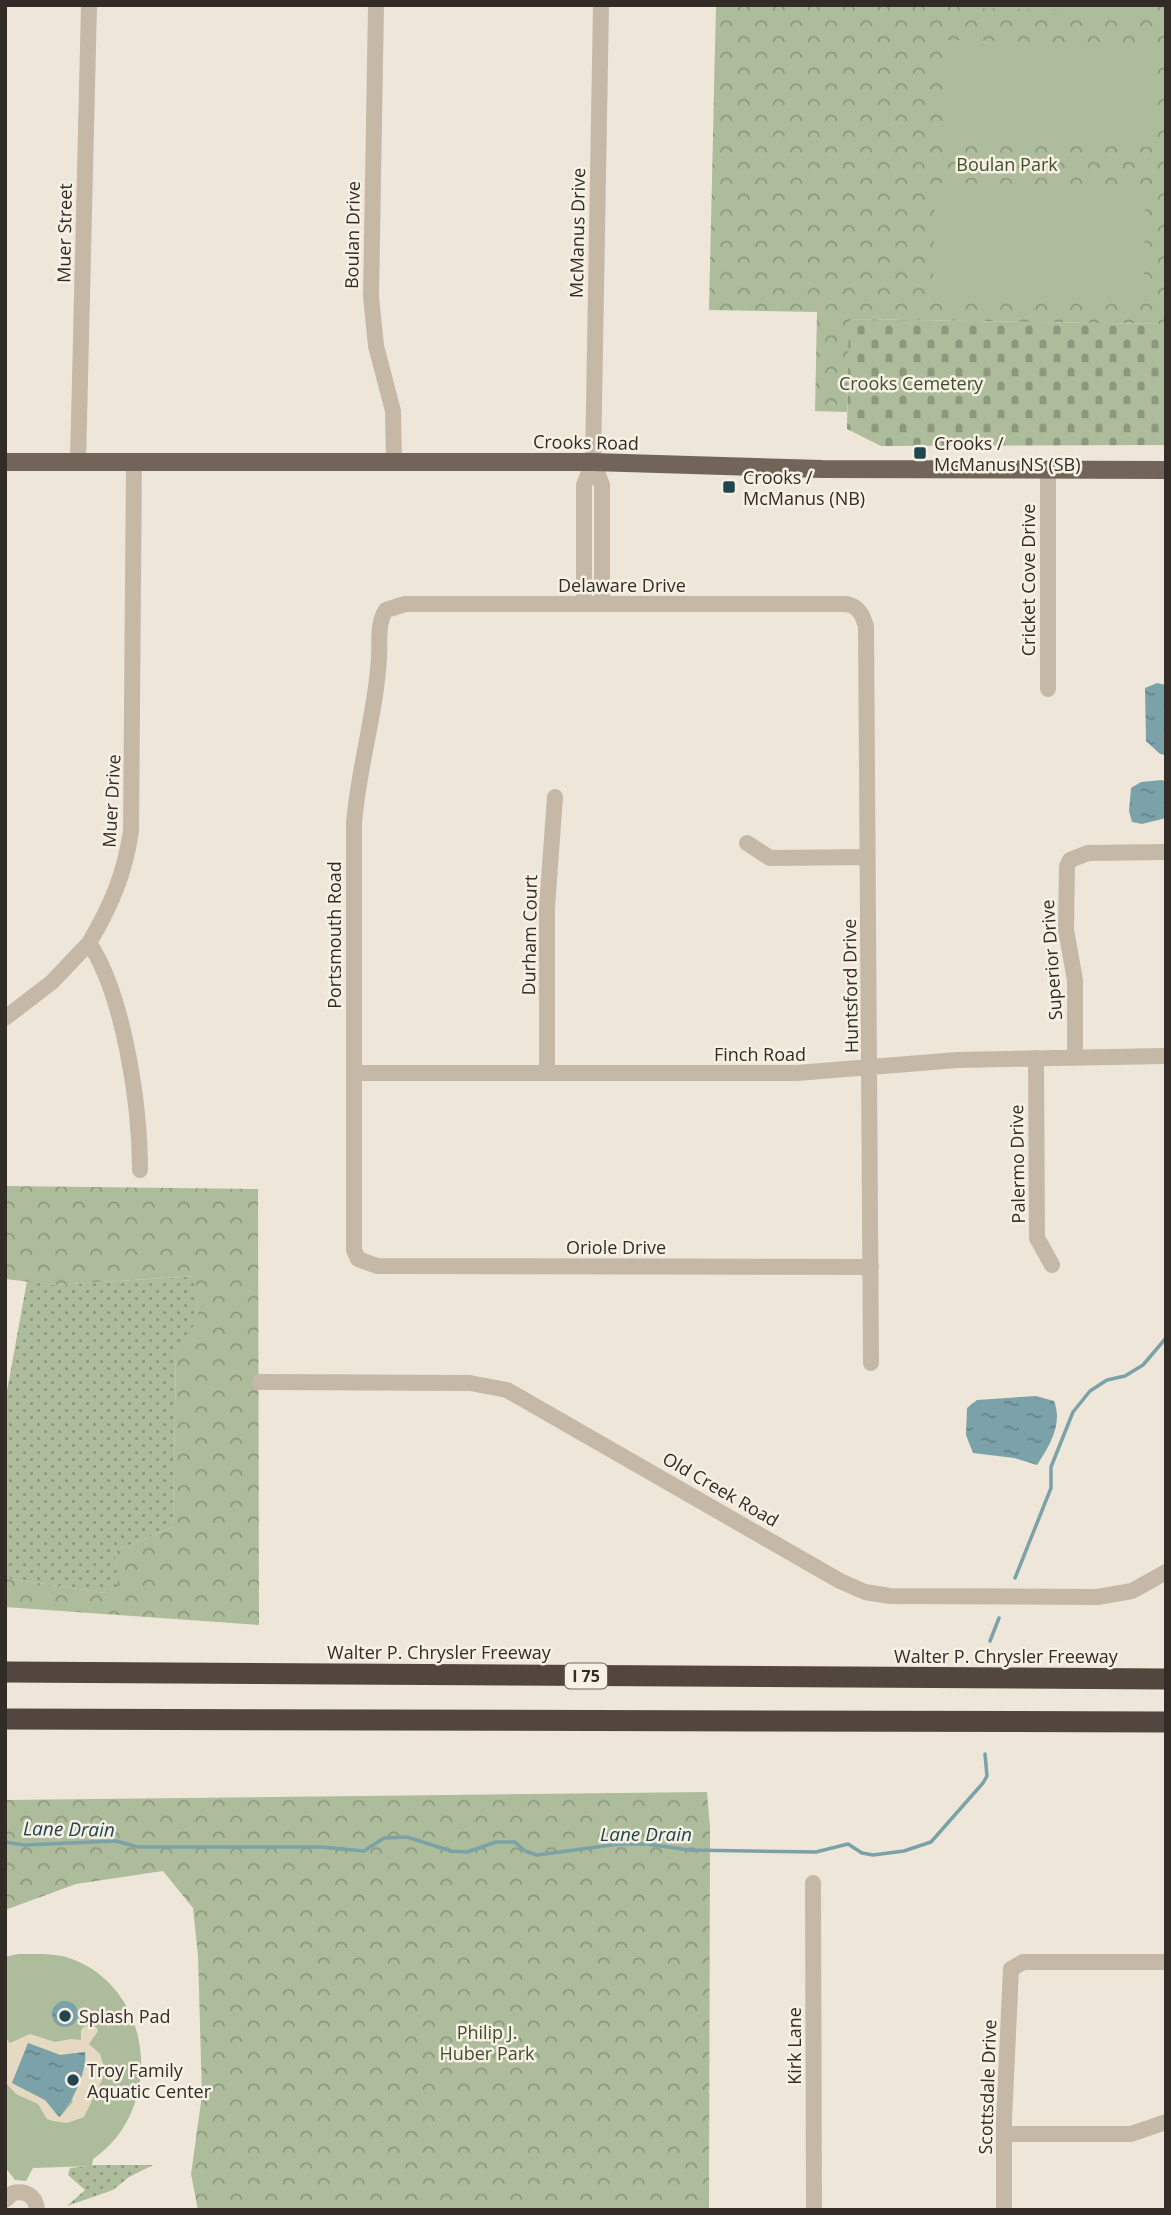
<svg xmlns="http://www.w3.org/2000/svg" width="1171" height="2215" viewBox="0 0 1171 2215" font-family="'Open Sans',sans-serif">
<defs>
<pattern id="grass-dots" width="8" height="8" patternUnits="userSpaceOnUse" patternTransform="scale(1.75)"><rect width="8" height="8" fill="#adbc9b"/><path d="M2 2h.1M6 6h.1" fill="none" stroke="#8d997e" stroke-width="1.8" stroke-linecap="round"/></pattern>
<pattern id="forest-crowns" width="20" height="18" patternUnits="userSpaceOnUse" patternTransform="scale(1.75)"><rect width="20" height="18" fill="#adbc9b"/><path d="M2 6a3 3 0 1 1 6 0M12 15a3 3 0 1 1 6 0" fill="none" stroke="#8d997e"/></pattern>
<pattern id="cemetery-stones" width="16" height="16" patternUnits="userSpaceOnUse" patternTransform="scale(1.75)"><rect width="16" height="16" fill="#adbc9b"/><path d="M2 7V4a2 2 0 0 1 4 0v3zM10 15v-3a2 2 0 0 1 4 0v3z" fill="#8d997e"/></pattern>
<pattern id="water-ripples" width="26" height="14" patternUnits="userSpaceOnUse" patternTransform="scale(1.75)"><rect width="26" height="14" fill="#7ba2a8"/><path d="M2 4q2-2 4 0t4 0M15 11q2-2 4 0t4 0" fill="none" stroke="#658489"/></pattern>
</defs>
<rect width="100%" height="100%" fill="#eee7d9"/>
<!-- grass -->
<path fill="url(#grass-dots)" d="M 197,1276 L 198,1320 L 176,1352 L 173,1527 L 115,1551 L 119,1588 L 105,1593 L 5,1578 L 5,1402 L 27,1281 L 56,1285 Z
M 97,2165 L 153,2165 L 129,2177 L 113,2190 L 67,2206 L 85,2190 L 68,2175 L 70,2168 Z"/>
<!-- forest -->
<path fill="url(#forest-crowns)" d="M 716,5 L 1166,5 L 1166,324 L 850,319 L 847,412 L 815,411 L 817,312 L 709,310 Z
M 5,1186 L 258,1189 L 259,1625 L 5,1607 L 5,1578 L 105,1593 L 118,1588 L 115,1551 L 173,1527 L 176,1352 L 198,1319 L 196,1276 L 56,1285 L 5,1279 Z
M 707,1792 L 710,1827 L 709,2210 L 198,2210 L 191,2174 L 202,2095 L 198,1956 L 193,1908 L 163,1871 L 76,1884 L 5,1910 L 5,1800 Z"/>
<!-- cemetery -->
<path fill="url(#cemetery-stones)" d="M 849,319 L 1166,324 L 1166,445 L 881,446 L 847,429 Z"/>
<!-- pitch -->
<path fill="#adbc9b" d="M 973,5 L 1150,5 L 1150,13 L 973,8 Z
M 946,40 L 1156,44 L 1154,147 L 944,143 Z
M 935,183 L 1145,185 L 1144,298 L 933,295 Z
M 18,1954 C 34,1954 51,1953 66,1957 C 154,1984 167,2109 93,2159 L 92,2166 L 33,2168 L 26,2181 L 15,2180 L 5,2167 L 5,1957 Z"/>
<!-- plaza -->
<path fill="#e5d9c1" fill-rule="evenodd" d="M 85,2026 L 96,2027 L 98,2031 L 89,2044 L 100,2054 L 103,2064 L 102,2080 L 84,2117 L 67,2123 L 53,2121 L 47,2119 L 38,2104 L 16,2094 L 5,2082 L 5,2037 L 10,2043 L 30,2034 L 55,2042 L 71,2039 L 81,2040 L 81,2030 ZM 28,2043 L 60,2055 L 85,2052 L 82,2075 L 74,2090 L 72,2103 L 60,2117 L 45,2100 L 12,2083 Z"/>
<!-- water -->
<path fill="url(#water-ripples)" d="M 1157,683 L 1166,685 L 1166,755 L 1160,754 L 1146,741 L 1145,688 Z
M 1162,780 L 1166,782 L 1166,818 L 1142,824 L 1132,822 L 1129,811 L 1131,788 L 1141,782 Z
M 1036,1396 L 1054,1401 C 1063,1423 1050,1446 1037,1465 L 1014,1458 L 973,1453 L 966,1435 L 967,1408 L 977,1400 Z
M52 2014a13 13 0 1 1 26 0a13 13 0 1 1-26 0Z
M 28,2043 L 60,2055 L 85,2052 C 88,2070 72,2104 59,2117 L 45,2100 L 12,2083 Z"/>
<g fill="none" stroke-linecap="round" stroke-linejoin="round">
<!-- stream -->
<path stroke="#7ba2a8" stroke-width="3.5" d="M 1015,1578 L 1051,1488 L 1051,1467 L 1073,1412 L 1090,1391 L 1107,1380 L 1125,1376 L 1143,1365 L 1166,1338
M 990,1641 L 999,1618
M 5,1842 L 24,1845 L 116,1841 L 138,1847 L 321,1847 L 364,1851 L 384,1838 L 407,1837 L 451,1851 L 467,1852 L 496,1842 L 515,1842 L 525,1851 L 537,1855 L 619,1844 L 647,1844 L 689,1850 L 816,1852 L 848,1844 L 862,1853 L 873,1855 L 904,1851 L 931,1842 L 983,1783 L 987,1776 L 985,1754"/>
<!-- minor -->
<path stroke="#c5b8a6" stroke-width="16" d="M 376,5 L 371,296 L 376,346 L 393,411 L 394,462
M 134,461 L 131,831 C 125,873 111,906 89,943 C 124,995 140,1106 140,1170
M 78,462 L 89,5
M 593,462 L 602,485 L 602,604
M 1048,471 L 1048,689
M 584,604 L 584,485 L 593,462 L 601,5
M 747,843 L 770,858 L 867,857
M 5,1018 L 52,982 L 89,943
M 1036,1058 L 1037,1238 L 1052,1265
M 1075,1058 L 1075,980 L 1066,930 L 1067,866 L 1070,860 L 1088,853 L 1166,852
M 354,1073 L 797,1073 L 957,1060 L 1166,1056
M 547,1073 L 547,907 L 555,797
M 871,1267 L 377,1266 L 358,1259 L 354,1250 L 354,824 C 358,768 376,714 379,657 C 380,641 377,623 386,610 L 405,604 L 847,604 C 859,607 862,614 866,626 L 871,1363
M 260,1382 L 470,1383 L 507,1390 L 840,1581 L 865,1592 L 890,1596 L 1097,1597 L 1132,1591 L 1166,1572
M 813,1883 L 814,2210
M 1004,2134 L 1131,2134 L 1166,2122
M 5,2200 L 13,2193 C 26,2190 36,2196 37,2210
M 1004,2210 L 1004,2120 L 1011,1969 L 1023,1962 L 1166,1962"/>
<!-- major -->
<path stroke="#736459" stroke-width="18" d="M 5,462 L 593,462 L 822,469 L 1166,470"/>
<!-- highway -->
<path stroke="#52463e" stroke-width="21" d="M 5,1672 L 1166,1679
M 5,1719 L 1166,1722"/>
</g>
<!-- markers -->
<g fill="#20474f" stroke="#f7f0e4" stroke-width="2.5">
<rect x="913" y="446" width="14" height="14" rx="3.5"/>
<rect x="722" y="480" width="14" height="14" rx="3.5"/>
<circle cx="65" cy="2016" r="7"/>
<circle cx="73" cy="2080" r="7"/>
</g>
<g text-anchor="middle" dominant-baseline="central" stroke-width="5" stroke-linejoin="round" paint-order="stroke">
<!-- shield labels -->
<rect fill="#f7f0e4" stroke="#6d665f" stroke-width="2" x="565" y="1663.5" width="42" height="25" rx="5"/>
<g font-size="16" font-weight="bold" fill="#322b26">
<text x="586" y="1676">I 75</text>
</g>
<!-- park labels -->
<g font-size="18" fill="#3e4e2c" stroke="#f7f0e4">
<text x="1007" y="164">Boulan Park</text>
<text x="911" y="383">Crooks Cemetery</text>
<text x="487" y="2032">Philip J.<tspan x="487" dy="21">Huber Park</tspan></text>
</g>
<!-- street labels -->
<g font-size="18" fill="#322b26" stroke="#f7f0e4">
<text transform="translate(64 233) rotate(-89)">Muer Street</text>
<text transform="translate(577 233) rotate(-89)">McManus Drive</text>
<text transform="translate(352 235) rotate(-89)">Boulan Drive</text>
<text transform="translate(586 442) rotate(1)">Crooks Road</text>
<text transform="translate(1028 580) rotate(-90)">Cricket Cove Drive</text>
<text x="622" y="585">Delaware Drive</text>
<text transform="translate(111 801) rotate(-87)">Muer Drive</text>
<text transform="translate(334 935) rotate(-90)">Portsmouth Road</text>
<text transform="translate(529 935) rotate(-89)">Durham Court</text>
<text transform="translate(1051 960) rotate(-94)">Superior Drive</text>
<text transform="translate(850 986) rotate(-91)">Huntsford Drive</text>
<text x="760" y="1054">Finch Road</text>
<text transform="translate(1017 1164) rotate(-91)">Palermo Drive</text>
<text x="616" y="1247">Oriole Drive</text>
<text transform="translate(721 1489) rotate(30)">Old Creek Road</text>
<text x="439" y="1652">Walter P. Chrysler Freeway</text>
<text x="1006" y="1656">Walter P. Chrysler Freeway</text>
<text transform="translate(794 2046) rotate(-90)">Kirk Lane</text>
<text transform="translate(987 2087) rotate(-88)">Scottsdale Drive</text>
</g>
<!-- poi labels -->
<g font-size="18" fill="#322b26" stroke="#f7f0e4" text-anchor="start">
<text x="934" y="443">Crooks /<tspan x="934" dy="21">McManus NS (SB)</tspan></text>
<text x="743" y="477">Crooks /<tspan x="743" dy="21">McManus (NB)</tspan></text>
<text x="79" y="2016">Splash Pad</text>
<text x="87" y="2070">Troy Family<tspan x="87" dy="21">Aquatic Center</tspan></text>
</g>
<!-- water labels -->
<g font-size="19" font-style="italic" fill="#20474f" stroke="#f7f0e4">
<text transform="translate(69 1829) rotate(1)">Lane Drain</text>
<text x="646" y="1834">Lane Drain</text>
</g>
</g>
<!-- border -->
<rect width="1171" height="2215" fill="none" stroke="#322b26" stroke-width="14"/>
</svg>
